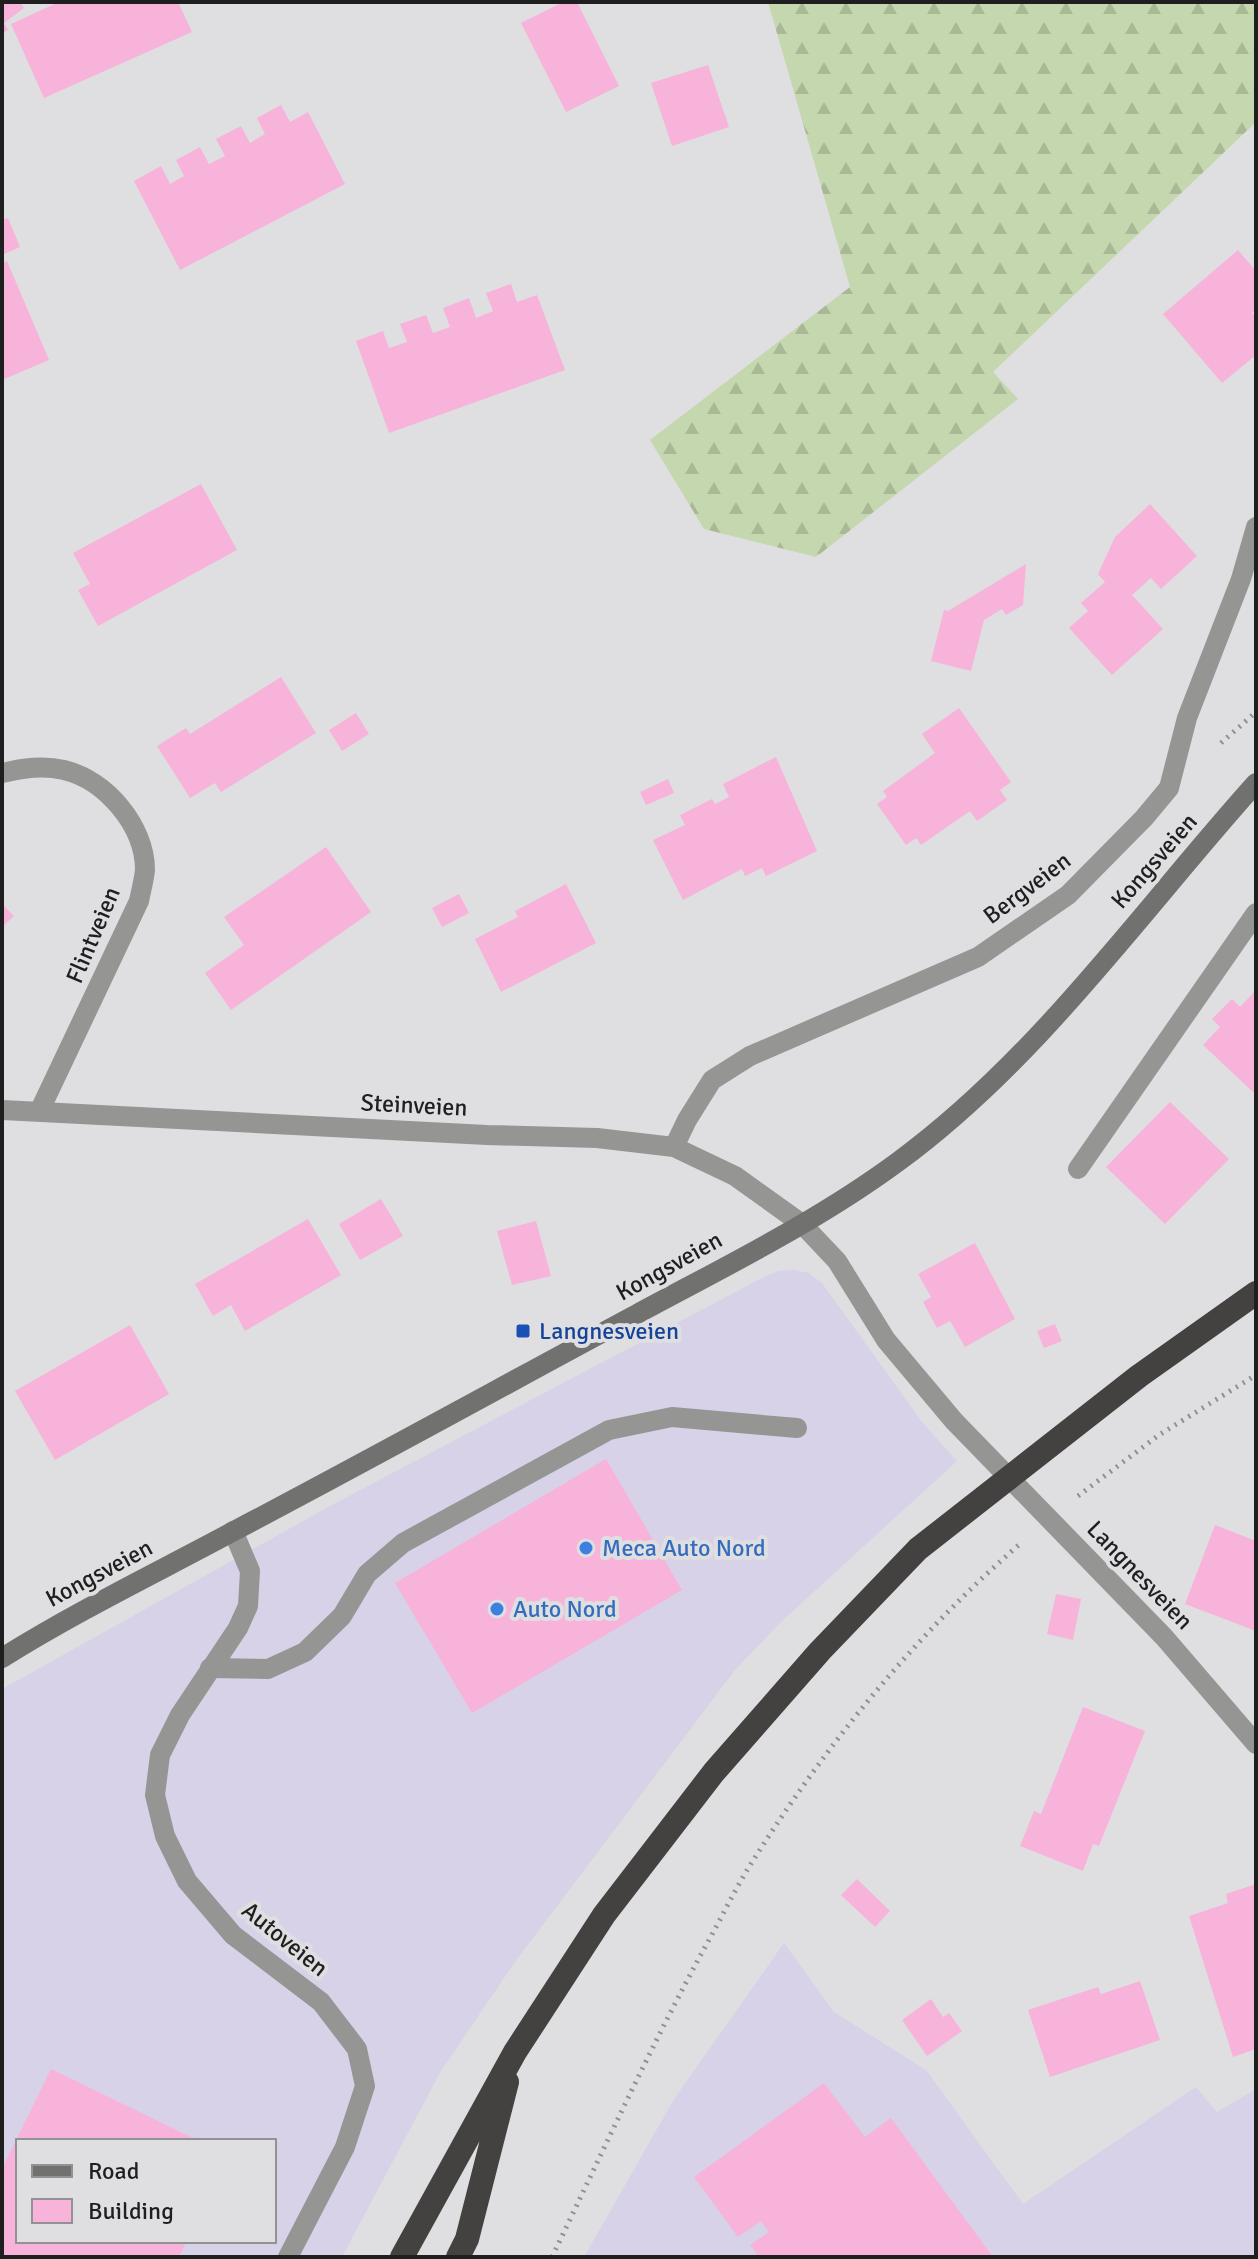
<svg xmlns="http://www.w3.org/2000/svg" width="1258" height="2259" viewBox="0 0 1258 2259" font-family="Signika,sans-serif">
<defs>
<pattern id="forest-firs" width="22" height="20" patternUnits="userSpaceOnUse" patternTransform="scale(2)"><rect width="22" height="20" fill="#c5d7ae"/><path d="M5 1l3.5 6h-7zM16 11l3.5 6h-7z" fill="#a9b895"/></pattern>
</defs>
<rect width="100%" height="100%" fill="#dfdfe1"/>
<!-- commercial -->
<path fill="#d7d2e8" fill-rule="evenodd" d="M 794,1270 L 809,1273 L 822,1283 L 922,1422 L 957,1461 L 782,1621 L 735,1670 L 515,1962 L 441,2071 L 342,2257 L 2,2257 L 2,1689 L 330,1506 L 762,1278 L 778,1271 ZM 18,2141 L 274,2141 L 274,2241 L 18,2241 Z
M 784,1943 L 834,2012 L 926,2070 L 1023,2204 L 1196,2087 L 1217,2112 L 1256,2089 L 1256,2257 L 584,2257 L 674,2099 Z"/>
<!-- forest -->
<path fill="url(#forest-firs)" d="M 768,2 L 1256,2 L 1256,122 L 993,372 L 1018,399 L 816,557 L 704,529 L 650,440 L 850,287 Z"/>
<!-- building -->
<path fill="#f7b3d9" d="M 2,2 L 20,2 L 24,8 L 4,23 L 8,30 L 2,34 Z
M 59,2 L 178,2 L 192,32 L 44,98 L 11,24 Z
M 563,2 L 577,2 L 619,86 L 566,112 L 521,23 Z
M 708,65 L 729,127 L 672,146 L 651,83 Z
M 281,105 L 290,122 L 308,112 L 345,184 L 180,270 L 134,181 L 161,166 L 170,184 L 184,176 L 176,160 L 200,147 L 209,164 L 225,156 L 216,139 L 241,126 L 250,143 L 265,134 L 257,118 Z
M 8,218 L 20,247 L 2,255 L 2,220 Z
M 1238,250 L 1256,271 L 1256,309 L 1252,313 L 1256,317 L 1256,355 L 1222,383 L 1163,314 Z
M 7,261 L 49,360 L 2,380 L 2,263 Z
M 511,284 L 517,302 L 537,295 L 565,370 L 389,433 L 356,341 L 383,331 L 389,348 L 407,342 L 400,324 L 426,315 L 433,333 L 450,327 L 443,308 L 469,298 L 476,318 L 493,311 L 486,293 Z
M 201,484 L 237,550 L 98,626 L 78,590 L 90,584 L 73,553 Z
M 1150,504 L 1197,556 L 1161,589 L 1151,578 L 1132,595 L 1163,629 L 1112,675 L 1069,628 L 1088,611 L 1081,603 L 1105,582 L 1098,574 L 1115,537 Z
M 1026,564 L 1023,605 L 1006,615 L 1002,609 L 984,620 L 971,671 L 931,661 L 944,610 L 948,611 Z
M 281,677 L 316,733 L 221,792 L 215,783 L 190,798 L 157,746 L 186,728 L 190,734 Z
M 959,708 L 1011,782 L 1000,790 L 1007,800 L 977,821 L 970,811 L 921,845 L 916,838 L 906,845 L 877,804 L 887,797 L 883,791 L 935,753 L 922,734 Z
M 356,713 L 369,734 L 342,751 L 329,730 Z
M 776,757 L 817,851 L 766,876 L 762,868 L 745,876 L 742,869 L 683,900 L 653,840 L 685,825 L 680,815 L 712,799 L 715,804 L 729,797 L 723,784 Z
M 668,779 L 674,793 L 646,805 L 640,792 Z
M 326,847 L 371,912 L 231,1010 L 205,973 L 244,945 L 224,917 Z
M 566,884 L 596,943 L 501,992 L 475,939 L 518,917 L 515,911 Z
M 459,894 L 469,913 L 442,927 L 432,908 Z
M 2,904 L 14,916 L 2,927 Z
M 1256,990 L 1256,1089 L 1253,1092 L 1203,1045 L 1220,1027 L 1212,1019 L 1232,999 L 1240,1007 Z
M 1170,1102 L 1229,1159 L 1165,1224 L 1106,1167 Z
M 381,1199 L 403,1236 L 360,1260 L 339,1224 Z
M 308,1219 L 341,1275 L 245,1331 L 231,1305 L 213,1316 L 195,1284 Z
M 536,1221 L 551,1276 L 512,1285 L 497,1231 Z
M 975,1243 L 1015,1319 L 965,1347 L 950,1321 L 937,1328 L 923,1302 L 931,1297 L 918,1274 Z
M 1055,1324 L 1062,1341 L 1044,1348 L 1037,1331 Z
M 130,1325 L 169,1394 L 55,1460 L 15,1391 Z
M 606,1459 L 682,1590 L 472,1713 L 395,1583 Z
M 1215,1525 L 1256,1541 L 1256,1631 L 1185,1604 Z
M 1056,1594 L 1081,1599 L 1073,1640 L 1047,1634 Z
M 1083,1707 L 1145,1731 L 1099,1846 L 1093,1844 L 1083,1871 L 1020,1846 L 1034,1811 L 1041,1814 Z
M 857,1879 L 890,1911 L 875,1927 L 841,1895 Z
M 1256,1884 L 1256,2049 L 1233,2057 L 1189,1916 L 1228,1903 L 1226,1894 Z
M 1140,1981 L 1160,2040 L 1050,2077 L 1028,2010 L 1098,1987 L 1101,1994 Z
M 931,1999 L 943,2017 L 949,2013 L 962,2031 L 927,2056 L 902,2020 Z
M 51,2069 L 199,2141 L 18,2141 L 18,2241 L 187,2241 L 179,2257 L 2,2257 L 2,2169 Z
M 824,2083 L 865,2137 L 891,2118 L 993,2257 L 759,2257 L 750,2245 L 769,2232 L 761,2221 L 738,2237 L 694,2177 Z"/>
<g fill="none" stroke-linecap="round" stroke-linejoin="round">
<!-- path -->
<path stroke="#909092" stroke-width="5" stroke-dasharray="2 6" stroke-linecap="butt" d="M 1221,743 L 1256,712
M 1078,1496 L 1159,1435 L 1256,1375
M 552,2257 C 602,2153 650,2048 705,1947 C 720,1921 733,1893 749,1867 C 824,1747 914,1636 1021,1543"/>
<!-- lane -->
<path stroke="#959594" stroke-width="20" d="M 1078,1169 L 1256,913
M 210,1668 L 268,1669 L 305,1652 L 342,1616 L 367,1574 L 403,1543 L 609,1430 L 672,1417 L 797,1428"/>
<!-- street -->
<path stroke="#959594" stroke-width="20" d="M 2,773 C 23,768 43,765 64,770 C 106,780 145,826 145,870 C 144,880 141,891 139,901 L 39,1112
M 2,1110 L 487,1135 L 597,1138 L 674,1147 L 735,1176 L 802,1224 L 837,1261 L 886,1340 L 954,1421 L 1164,1637 L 1256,1744
M 674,1147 L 687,1120 L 712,1080 L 750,1056 L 978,957 L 1068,895 L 1144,818 L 1169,788 L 1187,718 L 1241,579 L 1256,527
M 233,1531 L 250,1571 L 248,1606 L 238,1628 L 180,1715 L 160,1755 L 155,1795 L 165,1836 L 187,1881 L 233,1935 L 321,2002 L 357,2049 L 365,2086 L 345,2147 L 288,2257"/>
<!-- secondary -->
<path stroke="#717170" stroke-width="20" d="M 2,1658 C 77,1611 156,1573 234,1531 C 369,1460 503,1386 637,1314 C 726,1266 818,1221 899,1161 C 1039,1058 1141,911 1256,783"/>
<!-- highway -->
<path stroke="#434241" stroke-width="24" d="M 402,2257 L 515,2052 L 604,1915 L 714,1772 L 820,1651 L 918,1549 L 1139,1376 L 1256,1293
M 458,2257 L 467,2239 L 507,2082"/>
</g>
<!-- markers -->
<rect fill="#1a4fb4" stroke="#dfdfe1" stroke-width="3" x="515" y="1323" width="16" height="16" rx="4"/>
<g fill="#3f7fe0" stroke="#dfdfe1" stroke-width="3">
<circle cx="586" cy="1548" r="8"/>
<circle cx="497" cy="1609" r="8"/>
</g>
<g text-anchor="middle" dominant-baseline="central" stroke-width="8" stroke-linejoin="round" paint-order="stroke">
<!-- street labels -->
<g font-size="24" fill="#1f1f20" stroke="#dfdfe1">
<text transform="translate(1154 861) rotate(-49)">Kongsveien</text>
<text transform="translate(1027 888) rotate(-37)">Bergveien</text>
<text transform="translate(93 935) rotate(-67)">Flintveien</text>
<text transform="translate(414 1105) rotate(3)">Steinveien</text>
<text transform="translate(669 1266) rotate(-29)">Kongsveien</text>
<text transform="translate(99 1573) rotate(-28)">Kongsveien</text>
<text transform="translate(1140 1575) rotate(46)">Langnesveien</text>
<text transform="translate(285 1939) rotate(39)">Autoveien</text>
</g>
<!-- transit labels -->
<g font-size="24" fill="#164399" stroke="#dfdfe1" text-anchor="start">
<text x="539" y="1331">Langnesveien</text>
</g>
<!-- shop labels -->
<g font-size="24" fill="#366cbe" stroke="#dfdfe1" text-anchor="start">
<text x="602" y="1548">Meca Auto Nord</text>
<text x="513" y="1609">Auto Nord</text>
</g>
</g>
<!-- border -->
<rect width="1258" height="2259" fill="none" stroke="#1f1f20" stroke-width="8"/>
<!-- legend -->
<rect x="16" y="2139" width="260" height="104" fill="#dfdfe1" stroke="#929294" stroke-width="2"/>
<rect x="32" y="2165" width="40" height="12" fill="#717170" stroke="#929294" stroke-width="2"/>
<text x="88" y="2179" font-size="24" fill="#1f1f20">Road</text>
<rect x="32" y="2199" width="40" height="24" fill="#f7b3d9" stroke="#929294" stroke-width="2"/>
<text x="88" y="2219" font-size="24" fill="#1f1f20">Building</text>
</svg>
